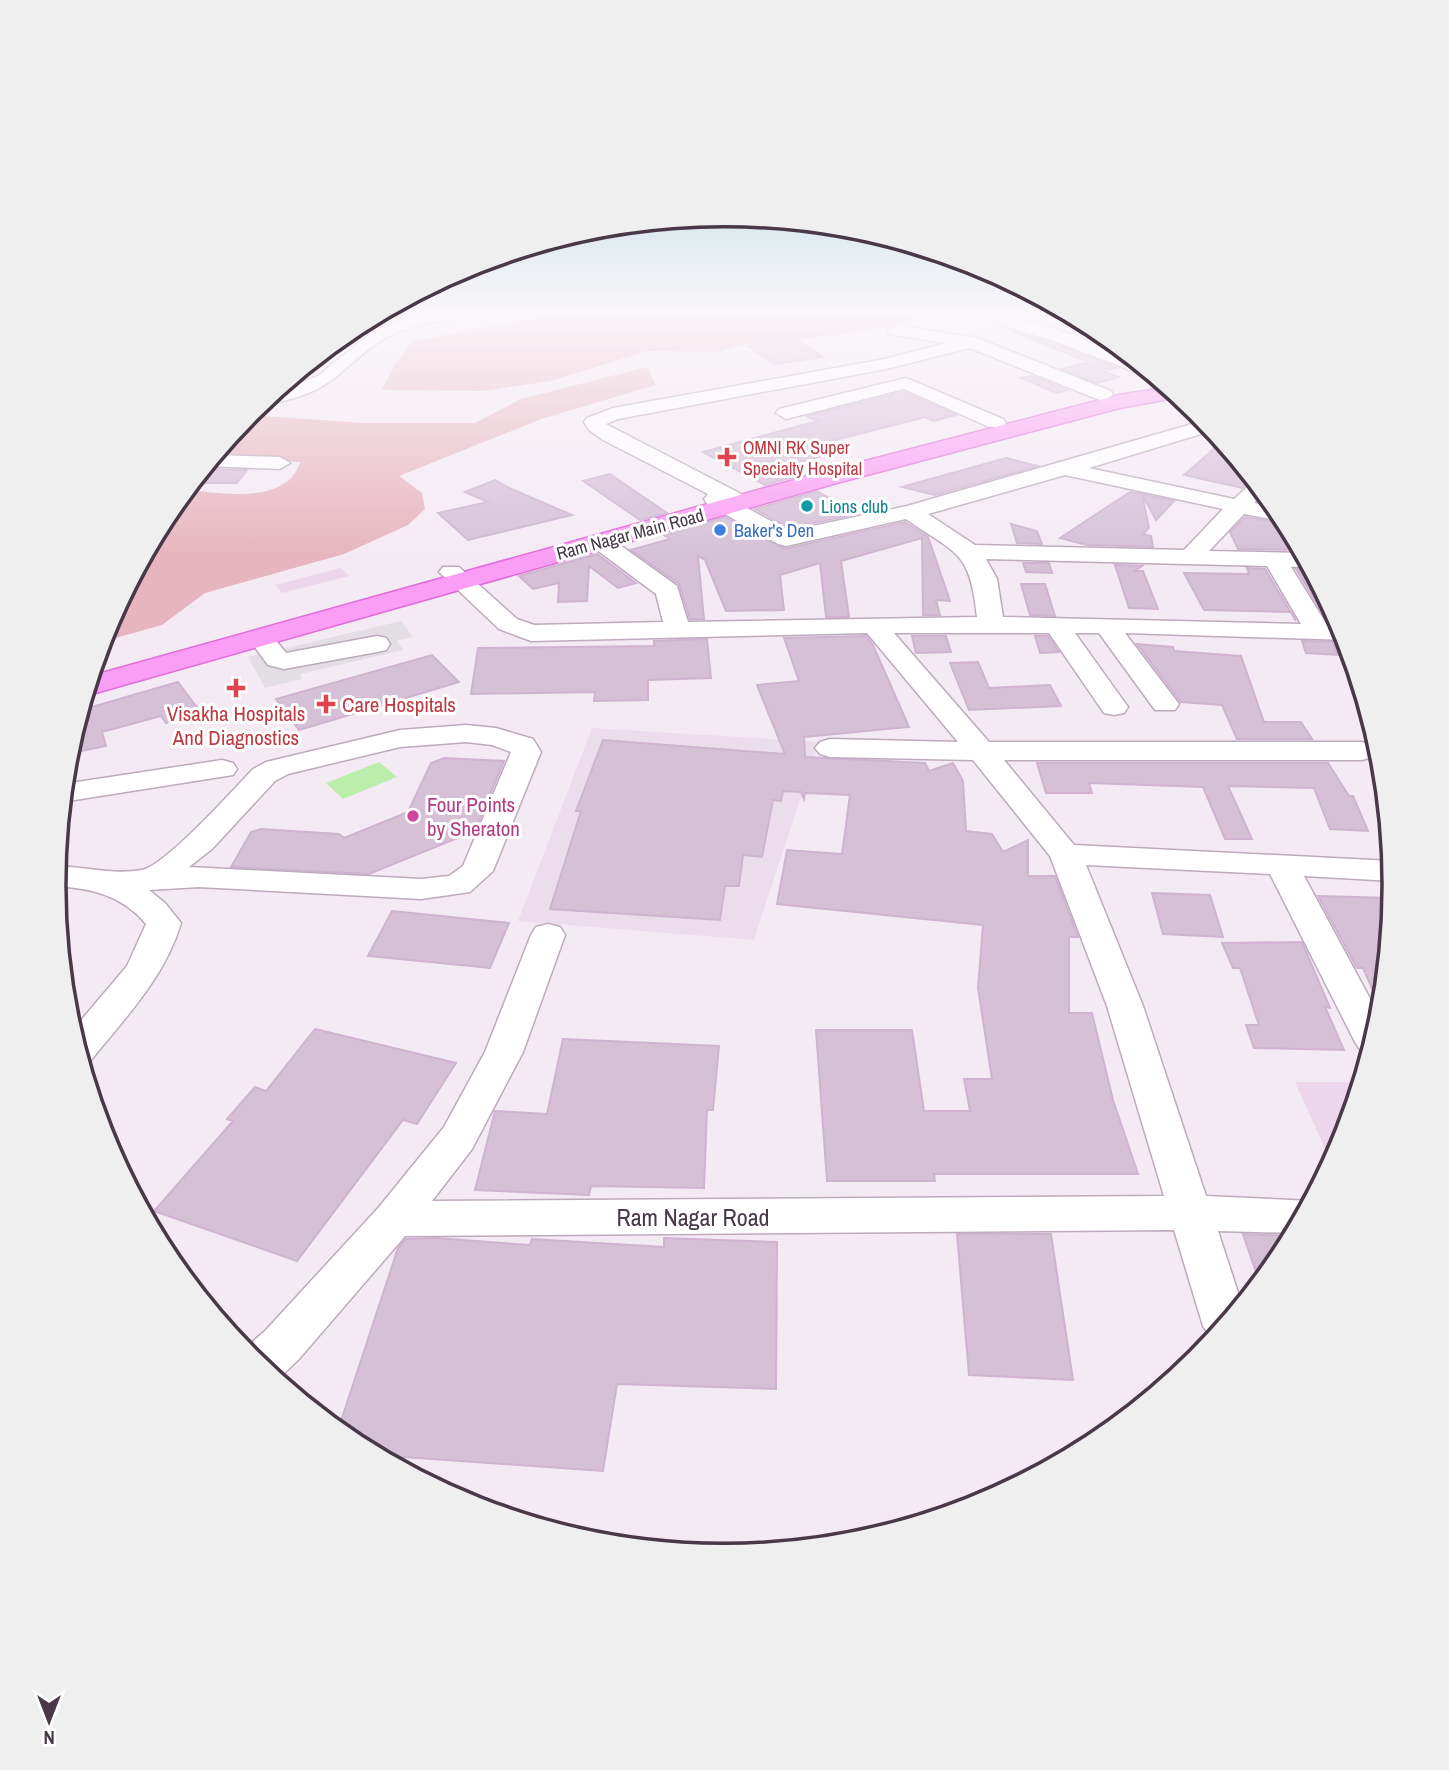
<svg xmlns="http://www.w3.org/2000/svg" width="1449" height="1770" viewBox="0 0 1449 1770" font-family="'Archivo Narrow',sans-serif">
<rect width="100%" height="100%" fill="#f4eaf4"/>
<!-- residential -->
<path fill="#ecddec" d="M 592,728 L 819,742 L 754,940 L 518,921 Z"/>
<!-- education -->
<path fill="#edd5eb" d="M 341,568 L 349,576 L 282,593 L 275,585 Z
M 1295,1082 L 1362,1082 L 1344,1142 L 1332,1164 Z"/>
<!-- green -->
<path fill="#e7b5bf" d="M 665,310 L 934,310 C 886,336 793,338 738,345 L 719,352 L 648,351 L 551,381 L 483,391 L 382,390 L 395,364 L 413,341 L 565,313 Z
M 647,367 L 656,385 L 544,418 L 399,476 L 422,493 L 425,509 L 408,525 L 344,554 L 205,593 L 162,625 L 101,642 L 105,628 L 167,512 L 186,490 C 216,492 263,502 289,480 C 294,476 298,467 301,462 L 214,456 L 243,420 L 264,416 L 364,423 L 475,423 L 521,399 Z"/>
<!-- parking -->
<path fill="#e3dee3" d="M 401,621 L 413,637 L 397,641 L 403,650 L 300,674 L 302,679 L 265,688 L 248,657 Z"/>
<!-- water -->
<path fill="#baeeaa" d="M 379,762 L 397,777 L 343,799 L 326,783 Z"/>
<!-- building -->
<path fill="#d5c0d6" stroke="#cfb3d0" stroke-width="2" d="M 1011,331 L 1053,343 L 1117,368 L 1108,370 Z
M 796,340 L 823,357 L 774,364 L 748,346 Z
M 1084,363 L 1119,377 L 1097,383 L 1062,369 Z
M 1032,376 L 1067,390 L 1056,393 L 1021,378 Z
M 904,392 L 956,415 L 934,421 L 925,417 L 831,441 L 848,449 L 778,468 L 794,477 L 765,485 L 703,452 L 818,421 L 807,416 Z
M 1223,441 L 1253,478 L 1242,488 L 1184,475 Z
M 1006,458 L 1038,466 L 935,495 L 902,487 Z
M 209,469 L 247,470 L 237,483 L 192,483 L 201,472 Z
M 610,474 L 667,513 L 640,520 L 583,481 Z
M 495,480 L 509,488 L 572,515 L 468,540 L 438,513 L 488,502 L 465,492 Z
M 817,491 L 856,514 L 789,528 L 755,509 Z
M 1130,492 L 1142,494 L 1149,528 L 1143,534 L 1151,536 L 1153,547 L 1087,545 L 1060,538 Z
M 1142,494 L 1174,501 L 1156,520 Z
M 725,517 L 785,549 L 905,522 L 928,537 L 950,601 L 936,600 L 940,615 L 923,615 L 922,538 L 841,561 L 849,617 L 826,617 L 820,563 L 780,575 L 784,610 L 726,611 L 705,560 L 698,556 L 704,619 L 690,619 L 679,584 L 631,550 L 670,539 L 664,535 Z
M 1245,517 L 1288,524 L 1302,550 L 1238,549 L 1230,532 Z
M 1011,524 L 1037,531 L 1042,544 L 1017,543 Z
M 597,554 L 636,583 L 618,588 L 589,566 L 587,601 L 558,602 L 559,583 L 533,589 L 519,576 Z
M 1023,563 L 1049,563 L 1052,573 L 1026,572 Z
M 1115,565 L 1142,566 L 1135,571 L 1143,571 L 1158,609 L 1129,608 Z
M 1247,568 L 1265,569 L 1296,621 L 1291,612 L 1204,610 L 1184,573 L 1249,574 Z
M 1311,568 L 1324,591 L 1338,618 L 1325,617 L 1296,569 Z
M 1021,584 L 1045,584 L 1055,616 L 1030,615 Z
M 866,636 L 873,645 L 909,727 L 804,737 L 805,757 L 925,763 L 929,771 L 953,763 L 963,781 L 966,831 L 992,834 L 1003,852 L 1028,840 L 1028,876 L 1055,876 L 1078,937 L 1069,937 L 1069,1013 L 1092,1013 L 1113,1100 L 1138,1174 L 934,1174 L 935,1181 L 827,1181 L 816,1030 L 912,1030 L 924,1111 L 970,1111 L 964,1079 L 992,1079 L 978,988 L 983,925 L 777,904 L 787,850 L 842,854 L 850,795 L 805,793 L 804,799 L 801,792 L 783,791 L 781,801 L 773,800 L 762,857 L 743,855 L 739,886 L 725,886 L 720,920 L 550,909 L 581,811 L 576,811 L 603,740 L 785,754 L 757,685 L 799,681 L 784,638 Z
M 912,636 L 946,636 L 951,652 L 916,653 Z
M 1035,636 L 1048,636 L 1059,652 L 1040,653 Z
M 707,639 L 711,678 L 648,680 L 648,700 L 594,701 L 595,692 L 471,694 L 478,648 L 654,646 L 654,641 Z
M 1302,641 L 1333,642 L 1338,655 L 1306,653 Z
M 1137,644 L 1173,647 L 1174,651 L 1241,656 L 1264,722 L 1301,722 L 1312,739 L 1237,739 L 1222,705 L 1181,702 Z
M 432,655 L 459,682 L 299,730 L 276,699 Z
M 978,662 L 989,688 L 1050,685 L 1061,706 L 969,710 L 950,663 Z
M 178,682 L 201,713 L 166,723 L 161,716 L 102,732 L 106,746 L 67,754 L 81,710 Z
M 444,758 L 504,761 L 475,831 L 369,874 L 231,867 L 251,832 L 261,829 L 339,834 L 344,838 L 408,812 L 431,763 Z
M 1037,763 L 1328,763 L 1349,796 L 1353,796 L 1368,831 L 1330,829 L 1314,788 L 1228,786 L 1252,839 L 1225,839 L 1203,787 L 1089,783 L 1092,793 L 1046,793 Z
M 1152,893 L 1210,895 L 1223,937 L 1163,934 Z
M 1318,896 L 1393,898 L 1382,1011 L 1363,968 L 1357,968 Z
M 392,911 L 509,923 L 490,968 L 368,956 Z
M 1302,942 L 1330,1008 L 1325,1007 L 1344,1050 L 1254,1048 L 1246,1025 L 1259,1025 L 1240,968 L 1233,968 L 1222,943 Z
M 315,1029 L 456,1063 L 417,1124 L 403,1120 L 297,1261 L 154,1211 L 233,1121 L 227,1119 L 255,1087 L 266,1091 Z
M 563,1039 L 719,1046 L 713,1110 L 707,1110 L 704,1188 L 591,1186 L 589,1195 L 475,1190 L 495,1111 L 547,1114 Z
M 957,1234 L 1051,1234 L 1073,1380 L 969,1375 Z
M 1243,1234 L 1293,1236 L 1282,1258 L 1260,1284 Z
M 435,1238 L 530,1245 L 532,1239 L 664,1247 L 664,1238 L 777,1242 L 776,1389 L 617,1384 L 603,1471 L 375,1455 L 338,1430 L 398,1248 L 406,1239 Z"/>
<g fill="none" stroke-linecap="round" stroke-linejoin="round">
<!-- minor casing -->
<g stroke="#bdaabc" stroke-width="3">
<path id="minor" d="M 469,310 L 554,310 L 546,315 C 498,317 424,314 382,340 C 341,366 338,388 283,401 C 275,403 266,407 257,405 L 273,393 L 318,376 L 376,329 L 420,316 Z
M 1001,315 C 1052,328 1114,342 1154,375 L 1143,375 L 1054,341 L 995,323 L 995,317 Z
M 895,325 L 977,338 L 1111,391 L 1113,395 L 1104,401 L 1097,399 L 970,348 L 886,369 L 618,419 L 606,424 L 749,498 L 752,503 L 747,508 L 789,531 L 907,506 L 1206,420 L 1214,430 L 1089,468 L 1234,499 L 1255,480 L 1265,492 L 1254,503 L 1278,508 L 1287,522 L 1244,514 L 1209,551 L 1303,553 L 1310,566 L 1291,567 L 1327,625 L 1342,625 L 1347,640 L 1125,633 L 1179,704 L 1175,710 L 1155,710 L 1099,633 L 1075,633 L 1128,707 L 1124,713 L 1114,715 L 1104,713 L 1049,633 L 894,633 L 989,742 L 1362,742 L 1372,745 L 1377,751 L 1372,757 L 1362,760 L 1004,760 L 1074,845 L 1392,861 L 1393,881 L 1304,876 L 1381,1019 L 1370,1054 L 1361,1051 L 1355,1042 L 1270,874 L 1086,865 L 1143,1006 L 1206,1196 L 1312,1201 L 1295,1233 L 1218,1231 L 1242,1305 L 1213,1341 L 1203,1326 L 1174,1230 L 405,1236 L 299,1359 L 277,1380 L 243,1350 L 265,1331 L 379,1207 L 444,1127 L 485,1052 L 531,935 L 536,927 L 548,924 L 560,927 L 565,935 L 523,1052 L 472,1149 L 432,1201 L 1164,1196 L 1107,1006 L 1050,856 L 973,760 L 830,757 L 820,754 L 815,748 L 820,742 L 830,739 L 958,742 L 867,633 L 531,641 L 499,629 L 439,572 L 443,567 L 459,567 L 517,619 L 534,625 L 663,622 L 656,594 L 593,547 L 590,542 L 593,537 L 609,537 L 677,586 L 688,622 L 977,617 C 970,551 958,555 906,519 L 786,546 L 778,544 L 707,504 L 704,499 L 708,494 L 603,440 L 589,430 L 584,422 L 587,418 L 613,408 L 885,359 L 946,343 L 889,334 L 887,330 ZM 1065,475 L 1223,509 L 1184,550 L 975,545 L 928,514 ZM 986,559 L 1267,566 L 1301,624 L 1003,617 L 997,579 Z
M 906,378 L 1003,419 L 1006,423 L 1003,427 L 989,427 L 904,389 L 786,419 L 776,413 L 779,409 Z
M 215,455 L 280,457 L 290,463 L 280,469 L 205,466 Z
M 261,630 L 270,633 L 286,653 L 377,636 L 386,638 L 390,644 L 386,650 L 377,652 L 284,669 L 268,665 L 248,638 L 252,633 Z
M 466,725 L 496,728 L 533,739 L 541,752 L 493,871 L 470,892 L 421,899 L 199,887 L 149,890 L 165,903 L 181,923 C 165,977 126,1017 91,1060 L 81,1062 L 72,1031 L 127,966 L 146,924 C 122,895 91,888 54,886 L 56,866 C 85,867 113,875 142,870 C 165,866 234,789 253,769 L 266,762 L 400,730 ZM 466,742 L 492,745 L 511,752 L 463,866 L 449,876 L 421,879 L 189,867 L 212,849 L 275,781 L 288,774 L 400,747 Z
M 222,760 L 233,763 L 237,769 L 233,775 L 62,802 L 64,784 Z"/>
</g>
<!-- major casing -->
<g stroke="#e06dd9" stroke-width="3">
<path id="major" d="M 1169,387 L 1181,397 L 1120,408 L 837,483 L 85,696 L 91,676 L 819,473 L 1119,395 Z"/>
</g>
<!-- minor -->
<use href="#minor" fill="#fff" fill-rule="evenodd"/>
<!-- major -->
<use href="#major" fill="#fa9df4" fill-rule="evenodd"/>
</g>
<!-- sky -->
<linearGradient id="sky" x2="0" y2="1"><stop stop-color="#95cbcf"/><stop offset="0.56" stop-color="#faf6fa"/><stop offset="1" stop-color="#faf6fa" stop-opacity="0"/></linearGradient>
<rect width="1449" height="558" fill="url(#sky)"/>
<!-- markers -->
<g fill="#e0444e" stroke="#fff" stroke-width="2.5">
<path d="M723.5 446.5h7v7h7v7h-7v7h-7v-7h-7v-7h7z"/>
<path d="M232.5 677.5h7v7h7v7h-7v7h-7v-7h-7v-7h7z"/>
<path d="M322.5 693.5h7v7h7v7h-7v7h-7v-7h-7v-7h7z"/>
</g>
<circle fill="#0f9aa8" stroke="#fff" stroke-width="2.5" cx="807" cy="506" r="7"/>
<circle fill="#3f7fe0" stroke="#fff" stroke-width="2.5" cx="720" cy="530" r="7"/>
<circle fill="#d1479c" stroke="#fff" stroke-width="2.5" cx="413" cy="816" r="7"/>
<g text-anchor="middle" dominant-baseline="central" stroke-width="6" stroke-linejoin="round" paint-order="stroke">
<!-- far-health labels -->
<g font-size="18" fill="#be3a42" stroke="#fff" text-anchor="start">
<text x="743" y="447">OMNI RK Super<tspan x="743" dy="21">Specialty Hospital</tspan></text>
</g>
<!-- far-culture labels -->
<g font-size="18" fill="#0d838f" stroke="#fff" text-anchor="start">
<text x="821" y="506">Lions club</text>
</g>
<!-- far-shop labels -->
<g font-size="18" fill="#366cbe" stroke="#fff" text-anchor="start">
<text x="734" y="530">Baker's Den</text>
</g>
<!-- far-street labels -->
<g font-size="18" fill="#483848" stroke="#fff">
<text transform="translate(630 534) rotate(-15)">Ram Nagar Main Road</text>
</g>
<!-- health labels -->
<g font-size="21" fill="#be3a42" stroke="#fff" text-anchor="start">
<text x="342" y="704">Care Hospitals</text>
<text x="236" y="713" text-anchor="middle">Visakha Hospitals<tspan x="236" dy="24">And Diagnostics</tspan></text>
</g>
<!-- hotel labels -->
<g font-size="21" fill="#b23c85" stroke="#fff" text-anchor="start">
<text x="427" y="804">Four Points<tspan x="427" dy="24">by Sheraton</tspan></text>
</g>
<!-- near-street labels -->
<g font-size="24" fill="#483848" stroke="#fff">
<text x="693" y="1217">Ram Nagar Road</text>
</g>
</g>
<!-- crop -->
<path d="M0 0H1449V1770H0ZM66 885a658 658 0 1 1 1316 0a658 658 0 1 1-1316 0Z" fill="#f0eff0" fill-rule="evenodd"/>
<path fill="none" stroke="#483848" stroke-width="3.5" d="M66 885a658 658 0 1 1 1316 0a658 658 0 1 1-1316 0Z"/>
<!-- north arrow -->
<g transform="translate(49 1721) rotate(180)" stroke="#ffffff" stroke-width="5" paint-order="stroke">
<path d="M0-5L12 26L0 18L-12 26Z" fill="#483848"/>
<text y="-10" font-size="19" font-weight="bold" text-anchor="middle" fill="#483848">N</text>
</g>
</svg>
